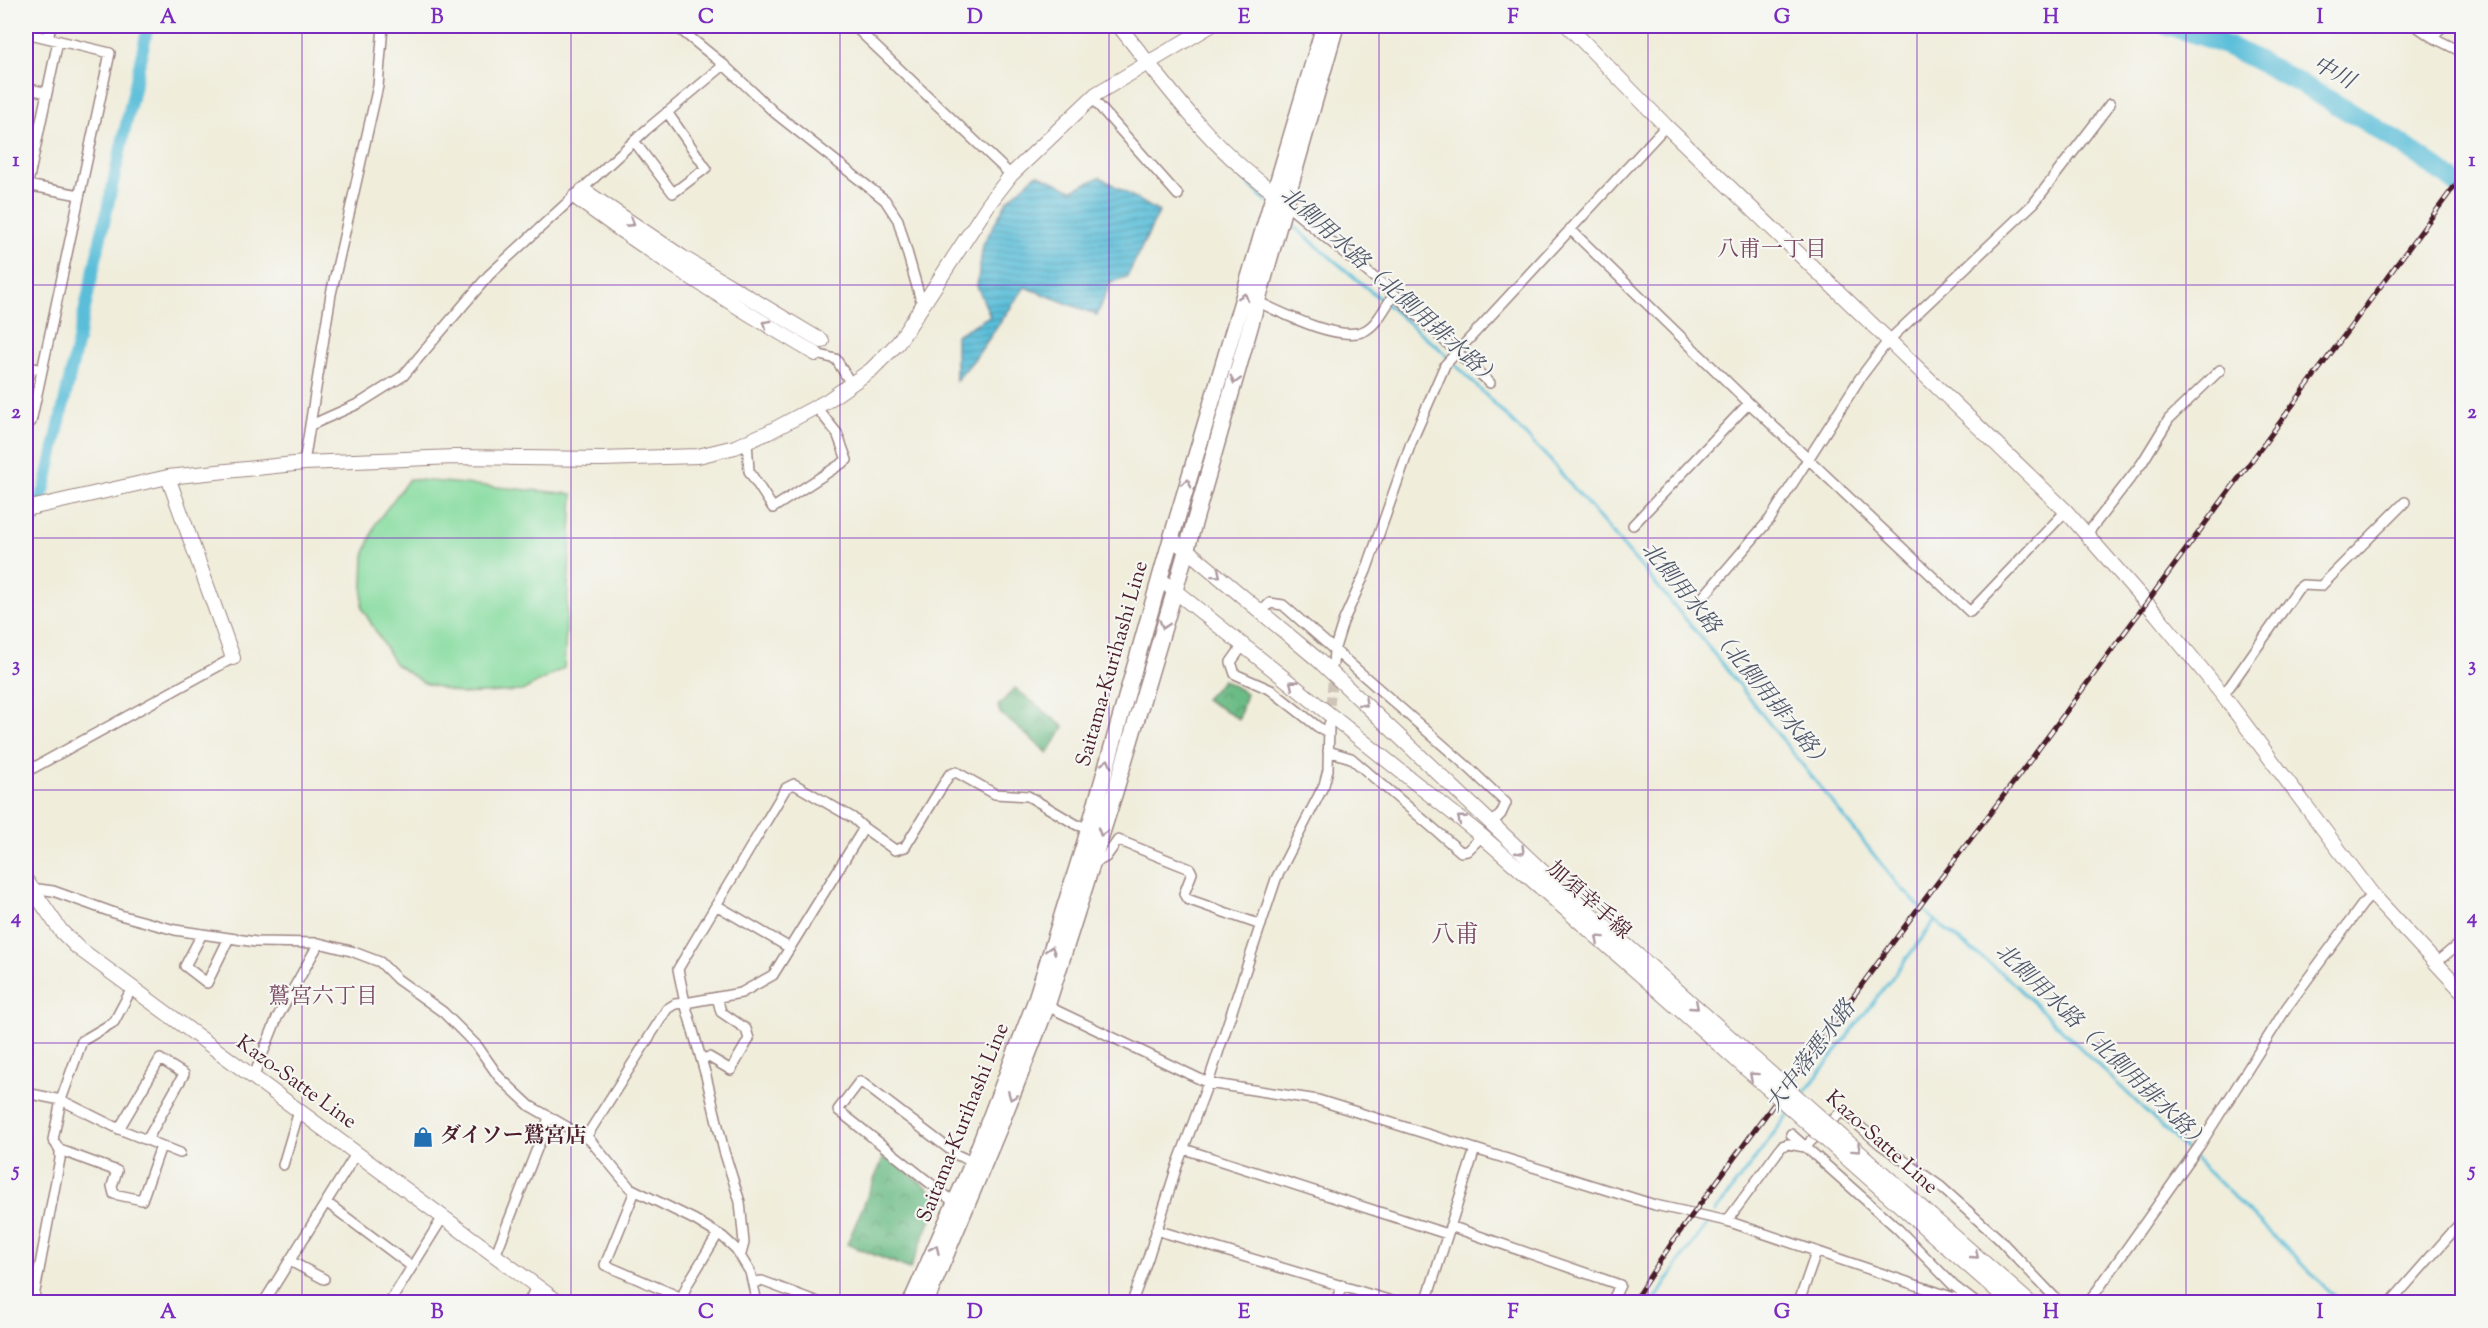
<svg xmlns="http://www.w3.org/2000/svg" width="2488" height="1328" viewBox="0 0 2488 1328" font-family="'Sorts Mill Goudy','Noto Serif JP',serif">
<defs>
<pattern id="forest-crowns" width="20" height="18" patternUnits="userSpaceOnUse" patternTransform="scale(1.5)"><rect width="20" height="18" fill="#6bbb85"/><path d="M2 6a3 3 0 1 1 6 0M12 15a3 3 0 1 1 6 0" fill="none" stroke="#5a976d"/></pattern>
<pattern id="water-rules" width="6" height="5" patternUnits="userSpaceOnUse" patternTransform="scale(1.5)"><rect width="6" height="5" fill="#5abed9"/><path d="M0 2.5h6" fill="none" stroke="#4c9ab0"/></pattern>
</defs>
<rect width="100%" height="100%" fill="#f6f6f2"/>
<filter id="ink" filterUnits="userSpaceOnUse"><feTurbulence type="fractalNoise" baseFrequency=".0167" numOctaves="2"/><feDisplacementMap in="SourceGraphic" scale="12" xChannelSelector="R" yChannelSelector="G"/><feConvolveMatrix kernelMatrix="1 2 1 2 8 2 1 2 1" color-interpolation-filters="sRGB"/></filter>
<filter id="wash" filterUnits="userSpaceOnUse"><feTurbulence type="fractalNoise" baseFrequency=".008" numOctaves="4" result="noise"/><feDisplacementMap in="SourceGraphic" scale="24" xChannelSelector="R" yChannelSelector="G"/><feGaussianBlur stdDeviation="1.35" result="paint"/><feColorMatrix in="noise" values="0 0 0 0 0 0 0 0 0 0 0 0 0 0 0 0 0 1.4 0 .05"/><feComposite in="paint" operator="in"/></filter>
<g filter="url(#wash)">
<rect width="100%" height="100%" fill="#f0eddb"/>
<!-- forest -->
<path fill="url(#forest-crowns)" stroke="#5a6d58" stroke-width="1.5" d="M 1223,680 L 1246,693 L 1239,719 L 1205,699 Z
M 1015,688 L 1064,727 L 1048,753 L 1000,713 L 998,706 Z
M 885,1154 L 940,1198 L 910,1269 L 847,1244 Z"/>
<!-- pitch -->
<path fill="#84db9e" stroke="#677d64" stroke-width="1.5" d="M 409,479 L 573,494 L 564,668 L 522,691 L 462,694 L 424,683 L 395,664 L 362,608 L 364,556 L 376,523 Z"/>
<!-- water -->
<path fill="url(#water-rules)" stroke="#526e82" stroke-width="1.5" d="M 1037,174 L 1072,190 L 1100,177 L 1159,212 L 1127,277 L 1111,282 L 1097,315 L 1025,287 L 976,357 L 956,381 L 956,335 L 990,316 L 977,286 L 983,245 L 1007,201 Z"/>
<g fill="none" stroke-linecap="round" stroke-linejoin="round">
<!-- stream -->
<path stroke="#5abed9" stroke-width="3" d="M 1226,162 L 1266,201
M 1286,220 L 1441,350 L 1549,459 L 1699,635 L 1898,885 L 1935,921 L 2009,979 L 2177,1141 L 2340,1302
M 1802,1096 L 1935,921
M 1715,1212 L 1789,1113
M 1654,1302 L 1679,1262 L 1708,1223"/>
<!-- canal -->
<path stroke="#5abed9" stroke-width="12" d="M 26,536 L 45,488 L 148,26"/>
<!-- river -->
<path stroke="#5abed9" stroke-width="20" d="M 2167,26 C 2219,37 2267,65 2313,91 C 2365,120 2416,151 2462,188"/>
</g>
</g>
<g filter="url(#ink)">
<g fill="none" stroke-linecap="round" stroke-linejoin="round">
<!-- street-tunnel -->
<path stroke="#cfc4b8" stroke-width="9" stroke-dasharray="9 4.5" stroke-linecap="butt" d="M 1329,718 L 1333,672"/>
<!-- street casing -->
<g stroke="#9d8683" stroke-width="12">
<path id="street" d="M 676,26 L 724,65 L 775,113 L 885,200 L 898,220 L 923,308
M 854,26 L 1011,175
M 2416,26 L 2432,37 L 2462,52
M 26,33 L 110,53 L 31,422 L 26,421
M 2432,37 L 2443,26
M 48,38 L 51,26
M 26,88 L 47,93
M 1092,98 L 1178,195
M 634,141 L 673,193 L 706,168 L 667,112
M 27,185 L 79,195
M 26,192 L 58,41
M 1284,203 L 1394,294 L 1490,383
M 1570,229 L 1749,403 L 1970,612 L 2066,511
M 1256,301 C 1280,312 1341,344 1366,330 C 1378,323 1386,306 1394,294
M 816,354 L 836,359 L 851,384
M 26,366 L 42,370
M 311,425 L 360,403 L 403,376 L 489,275 L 646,130 L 724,65
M 747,441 L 749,471 L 773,508 L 847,460 L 837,433 L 816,407
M 304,463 L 331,294 L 378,86 L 383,26
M 1633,525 L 1749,403
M 2087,534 L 2142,463 L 2169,419 L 2220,370
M 1697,604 L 1770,519 L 1860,378 L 1888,341 L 2034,203 L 2110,104
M 1262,611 L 1270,603 L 1283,605 L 1469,768 L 1506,803 L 1501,814 L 1492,823
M 1244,644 L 1231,662 L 1235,674 L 1271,690 L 1318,727 L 1328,732
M 1333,664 L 1334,651 L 1343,622 L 1366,571 L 1411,443 L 1445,365 L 1666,126
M 2222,694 L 2230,686 L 2298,589 L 2303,585 L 2321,586 L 2405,502
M 1328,751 L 1351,758 L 1461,852 L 1467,851 L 1482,836
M 26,772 L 233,658
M 864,828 L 853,818 L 794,784 L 786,788 L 678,969 L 685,1003 L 741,993 L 773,975 L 864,828 L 895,850 L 905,847 L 949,775 L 956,772 L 995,794 L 1028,796 L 1077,825 L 1088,827
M 1091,865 L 1106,857 L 1118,840 L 1190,869 L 1192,873 L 1184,894 L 1187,899 L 1261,925
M 31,888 L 53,891 L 120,915 L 175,930 L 256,942 L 319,943 L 351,951 L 380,962 L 397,979 L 443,1012 L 478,1047 L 499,1077 L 530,1106 L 590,1140 L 630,1188 L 695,1220 L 723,1237 L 736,1249 L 750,1272 L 757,1302
M 716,905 L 790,948
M 202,934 L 185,966 L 207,983 L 229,938
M 2437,962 L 2462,941
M 1047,1006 L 1208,1083 L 1318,1100 L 1655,1205 L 1727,1221 L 1963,1301 L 1975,1302
M 701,1059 L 709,1057 L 731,1070 L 749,1039 L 746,1029 L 721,1012 L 717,997
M 253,1078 L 277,1018 L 319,943
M 26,1093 L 61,1100 L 119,1129 L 180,1153
M 119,1129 L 160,1059 L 184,1074 L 147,1140
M 1791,1134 L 1898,1229 L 1954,1286 L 1975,1302
M 586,1137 L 667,1009 L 675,1004 L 685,1003 L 706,1076 L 724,1151 L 740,1202 L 744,1243 L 741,1254
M 1184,1149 L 1447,1234
M 60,1150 L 117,1171 L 112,1186 L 114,1194 L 142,1200 L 161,1146
M 283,1165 L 299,1111
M 635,1191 L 605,1265 L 682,1298
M 326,1202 L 411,1266
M 955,1203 L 838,1110 L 860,1081 L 957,1155 L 973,1162
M 1727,1221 L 1782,1146 L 1788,1144 L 1805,1147 L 1842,1111 L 1880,1144 L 1941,1187 L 1998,1238 L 2059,1302
M 1450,1226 L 1620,1285 L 1612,1302
M 1156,1230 L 1395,1302
M 495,1256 L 549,1118
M 290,1261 L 324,1279
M 753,1282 L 762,1281 L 818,1302
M 33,1302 L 60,1159 L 60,1150 L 53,1140 L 61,1100 L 82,1041 L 114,1022 L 132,988
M 264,1302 L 356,1154
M 390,1302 L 443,1217
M 529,1302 L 536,1286
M 680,1302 L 687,1285 L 718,1234
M 1132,1302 L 1148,1258 L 1177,1166 L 1208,1083 L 1276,879 L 1324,785 L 1328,770 L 1329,724
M 1336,1302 L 1342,1285
M 1426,1302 L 1475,1149
M 1799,1302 L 1816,1253
M 2089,1302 L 2200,1145 L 2287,1007 L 2362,905 L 2372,894
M 2391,1302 L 2462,1221"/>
</g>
<!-- secondary casing -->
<g stroke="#9d8683" stroke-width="16">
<path id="secondary" d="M 1119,26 C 1166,85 1212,150 1275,193
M 1568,26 L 1666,126 L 2066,511 L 2157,615 L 2222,694 L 2372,894 L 2462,991
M 583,190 L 682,257 L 822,341
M 575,197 C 652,255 733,305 816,354
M 168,477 L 233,658
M 26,509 L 168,477 L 304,463 L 455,457 L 601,459 L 698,456 L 735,447 L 769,432 L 827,401 L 871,370 L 898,343 L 988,205 L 1011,175 L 1096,94 L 1210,26
M 1171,539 L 1186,549 L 1317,659 L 1542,871 L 1651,967
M 1160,579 L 1483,837 L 1643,977
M 26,880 L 61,931 L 77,947 L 558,1302
M 1931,1216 L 2029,1302
M 1923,1226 L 2010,1302"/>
</g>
<!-- primary casing -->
<g stroke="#9d8683" stroke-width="18">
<path id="primary" d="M 911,1302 L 973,1162 L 1035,1002 L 1085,842 L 1171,539 L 1324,26
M 926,1302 L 1000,1126 L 1047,1006 L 1115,792 L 1175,590 L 1336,26"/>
</g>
<!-- street -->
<use href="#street" stroke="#fff" stroke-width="9"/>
<!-- secondary -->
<use href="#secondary" stroke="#fff" stroke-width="14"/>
<!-- primary -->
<use href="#primary" stroke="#fff" stroke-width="15"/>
<!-- rail casing -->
<g stroke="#4a1f2b" stroke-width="5">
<path id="rail" d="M 1633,1302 L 1673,1241 L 1922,903 L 2023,770 L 2462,176"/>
</g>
<!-- rail -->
<use href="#rail" stroke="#f6f6f2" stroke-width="3" stroke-dasharray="9" stroke-linecap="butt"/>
<!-- secondary-bridge casing -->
<g stroke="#9d8683" stroke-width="16" stroke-linecap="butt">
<path id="secondary-bridge" d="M 1651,967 L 1931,1216
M 1643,977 L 1923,1226"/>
</g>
<!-- secondary-bridge -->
<use href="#secondary-bridge" stroke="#fff" stroke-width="14"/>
</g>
<!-- one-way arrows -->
<defs><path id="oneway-chevron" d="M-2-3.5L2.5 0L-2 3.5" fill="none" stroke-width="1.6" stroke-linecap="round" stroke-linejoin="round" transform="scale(1.5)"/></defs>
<g stroke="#ae9aa0">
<use href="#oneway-chevron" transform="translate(631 223) rotate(33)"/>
<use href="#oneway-chevron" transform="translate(1244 297) rotate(-73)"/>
<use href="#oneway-chevron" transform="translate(766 324) rotate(-150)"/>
<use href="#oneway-chevron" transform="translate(1235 380) rotate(106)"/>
<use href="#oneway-chevron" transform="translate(1187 483) rotate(-73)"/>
<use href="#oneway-chevron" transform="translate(1217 574) rotate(40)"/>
<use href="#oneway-chevron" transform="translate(1164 625) rotate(107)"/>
<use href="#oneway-chevron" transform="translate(1293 684) rotate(-141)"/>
<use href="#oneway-chevron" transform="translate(1364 703) rotate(43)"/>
<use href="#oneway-chevron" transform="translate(1107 763) rotate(-74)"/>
<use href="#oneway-chevron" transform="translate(1461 819) rotate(-141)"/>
<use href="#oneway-chevron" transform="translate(1102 832) rotate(108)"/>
<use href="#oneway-chevron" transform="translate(1521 851) rotate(44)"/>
<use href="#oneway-chevron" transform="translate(1599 939) rotate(-138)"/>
<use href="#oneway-chevron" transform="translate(1051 950) rotate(-73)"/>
<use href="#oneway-chevron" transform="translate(1695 1006) rotate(41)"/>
<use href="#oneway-chevron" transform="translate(1753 1076) rotate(-138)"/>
<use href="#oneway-chevron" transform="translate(1012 1096) rotate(112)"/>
<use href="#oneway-chevron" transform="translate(1857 1149) rotate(42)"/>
<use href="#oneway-chevron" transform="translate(935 1249) rotate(-66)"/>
<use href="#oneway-chevron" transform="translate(1975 1255) rotate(41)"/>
</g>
</g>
<!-- grid -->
<path fill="none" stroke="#7b2cbf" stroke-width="1.5" stroke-opacity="0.55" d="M 302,26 L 302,1302M 571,26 L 571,1302M 840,26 L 840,1302M 1109,26 L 1109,1302M 1379,26 L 1379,1302M 1648,26 L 1648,1302M 1917,26 L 1917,1302M 2186,26 L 2186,1302M 26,285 L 2462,285M 26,538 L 2462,538M 26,790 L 2462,790M 26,1043 L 2462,1043"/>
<!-- icons -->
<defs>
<g id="shop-bare" transform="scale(1.62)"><path d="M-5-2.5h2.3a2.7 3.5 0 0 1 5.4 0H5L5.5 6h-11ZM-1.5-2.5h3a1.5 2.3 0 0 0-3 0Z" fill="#1f6fb2" stroke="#f6f6f2" stroke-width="2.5" paint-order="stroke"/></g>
</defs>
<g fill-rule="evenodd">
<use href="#shop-bare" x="423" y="1137"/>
</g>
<g text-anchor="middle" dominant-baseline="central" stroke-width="4.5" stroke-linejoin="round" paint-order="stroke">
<!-- street labels -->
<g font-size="21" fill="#4a1f2b" stroke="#f6f6f2">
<text transform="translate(1113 664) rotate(-74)">Saitama-Kurihashi Line</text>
<text transform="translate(1588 901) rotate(42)">加須幸手線</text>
<text transform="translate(296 1083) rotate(36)">Kazo-Satte Line</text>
<text transform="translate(964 1123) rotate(-68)">Saitama-Kurihashi Line</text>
<text transform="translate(1881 1143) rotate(42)">Kazo-Satte Line</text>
</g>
<!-- poi labels -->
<g font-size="21" font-weight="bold" fill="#4a1f2b" stroke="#f6f6f2" text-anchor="start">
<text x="440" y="1137">ダイソー鷲宮店</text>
</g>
<!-- water labels -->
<g font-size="22" font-style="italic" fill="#505768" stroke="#f6f6f2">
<text transform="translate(2333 74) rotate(29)">中川</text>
<text transform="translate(1389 288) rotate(42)">北側用水路（北側用排水路）</text>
<text transform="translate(1735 657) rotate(51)">北側用水路（北側用排水路）</text>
<text transform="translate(2101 1048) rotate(44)">北側用水路（北側用排水路）</text>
<text transform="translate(1812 1057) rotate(-53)">大中落悪水路</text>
</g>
<!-- neighbourhood labels -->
<g font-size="22" fill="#774860" stroke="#f6f6f2">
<text x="1772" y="251">八甫一丁目</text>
<text x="323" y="998">鷲宮六丁目</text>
</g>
<!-- quarter labels -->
<g font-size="24" fill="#774860" stroke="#f6f6f2">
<text x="1455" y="936">八甫</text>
</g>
</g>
<!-- margin -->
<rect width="2488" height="1328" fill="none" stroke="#f6f6f2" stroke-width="66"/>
<rect x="33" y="33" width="2422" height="1262" fill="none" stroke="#7b2cbf" stroke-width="2"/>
<g font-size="20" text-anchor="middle" font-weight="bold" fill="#7b2cbf">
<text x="168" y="23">A</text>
<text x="437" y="23">B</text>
<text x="706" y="23">C</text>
<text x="975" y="23">D</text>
<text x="1244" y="23">E</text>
<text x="1513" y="23">F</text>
<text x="1782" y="23">G</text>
<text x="2051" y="23">H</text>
<text x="2320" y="23">I</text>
<text x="16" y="166">1</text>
<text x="2472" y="166">1</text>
<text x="16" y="418">2</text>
<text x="2472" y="418">2</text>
<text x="16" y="671">3</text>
<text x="2472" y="671">3</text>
<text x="16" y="923">4</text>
<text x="2472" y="923">4</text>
<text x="16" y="1176">5</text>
<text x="2472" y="1176">5</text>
<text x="168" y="1318">A</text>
<text x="437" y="1318">B</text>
<text x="706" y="1318">C</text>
<text x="975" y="1318">D</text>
<text x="1244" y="1318">E</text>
<text x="1513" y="1318">F</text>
<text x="1782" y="1318">G</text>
<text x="2051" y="1318">H</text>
<text x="2320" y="1318">I</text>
</g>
</svg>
